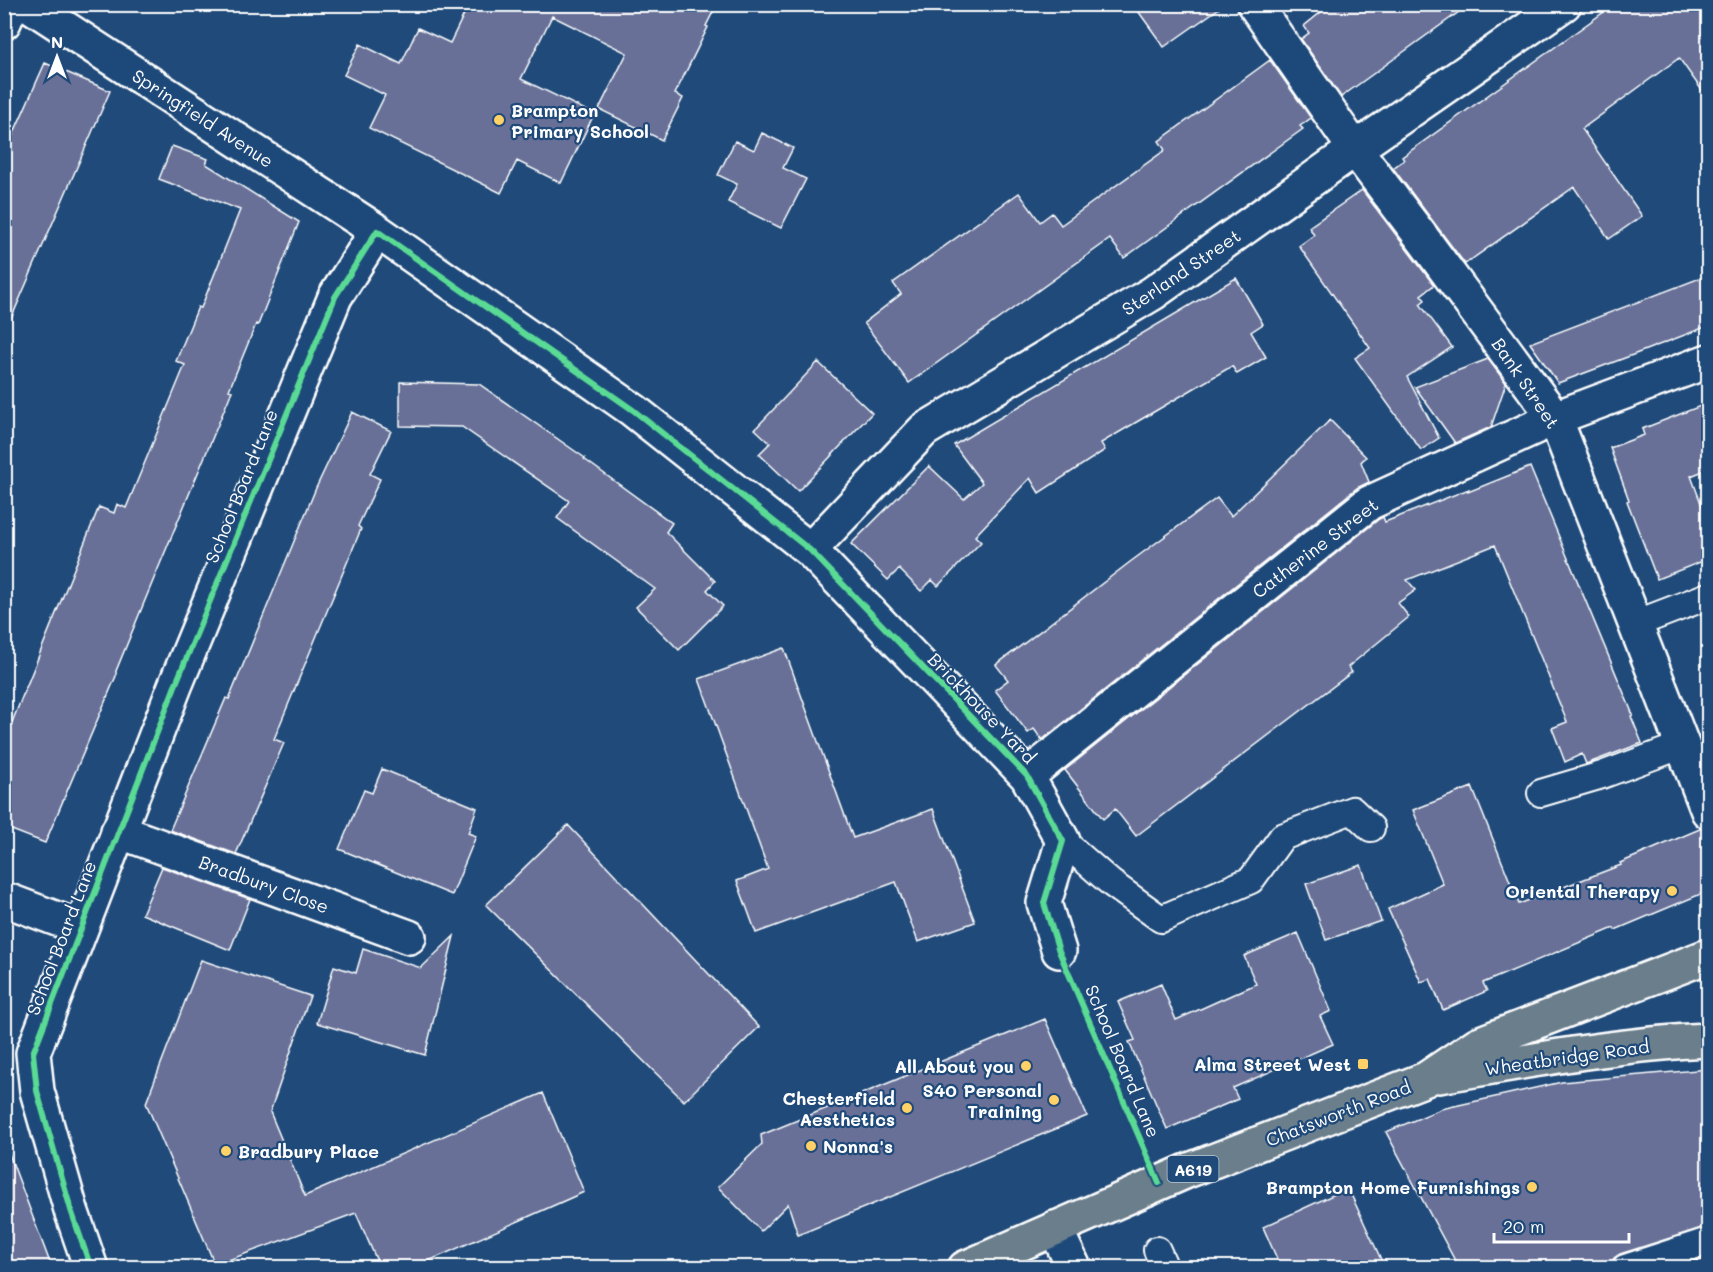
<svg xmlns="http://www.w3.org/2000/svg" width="1713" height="1272" viewBox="0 0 1713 1272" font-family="Mali,sans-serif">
<rect width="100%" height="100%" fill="#1f4a7a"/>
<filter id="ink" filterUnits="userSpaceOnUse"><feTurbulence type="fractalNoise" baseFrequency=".0167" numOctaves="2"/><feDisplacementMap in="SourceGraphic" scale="12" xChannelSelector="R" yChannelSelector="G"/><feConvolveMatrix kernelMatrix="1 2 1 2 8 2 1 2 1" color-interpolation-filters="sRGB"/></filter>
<g filter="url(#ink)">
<!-- building -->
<path fill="#677098" stroke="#fff" stroke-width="1.5" d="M 469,4 L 717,4 L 706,26 L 708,27 L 675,94 L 683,98 L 662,140 L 599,109 L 627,53 L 552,16 L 521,79 L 594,114 L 561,183 L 517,161 L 501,193 L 369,128 L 385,95 L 344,75 L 360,44 L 401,64 L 418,28 L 450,43 Z
M 1133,4 L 1225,4 L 1164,47 Z
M 1331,4 L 1470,4 L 1341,97 L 1301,39 L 1309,33 L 1304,26 Z
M 1615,4 L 1698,4 L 1708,19 L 1708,99 L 1679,58 L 1582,129 L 1642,216 L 1609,239 L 1574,187 L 1465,264 L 1393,168 L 1404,160 L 1402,157 Z
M 1270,60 L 1311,118 L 1300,126 L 1303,129 L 1124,258 L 1110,239 L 909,383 L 864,323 L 901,294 L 893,283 L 1019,193 L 1040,222 L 1052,213 L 1061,225 L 1165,150 L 1159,141 Z
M 45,63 L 110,91 L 4,335 L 4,155 Z
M 762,133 L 793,148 L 783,168 L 806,179 L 781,228 L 728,202 L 737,184 L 718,175 L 735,141 L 754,150 Z
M 172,146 L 208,159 L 206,164 L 299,222 L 258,325 L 256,324 L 229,390 L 232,391 L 148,593 L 116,671 L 116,676 L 45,843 L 4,827 L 4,742 L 99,507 L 114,513 L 117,504 L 126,508 L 185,365 L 176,361 L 198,307 L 201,308 L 240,210 L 159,179 Z
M 1362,190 L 1434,285 L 1421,295 L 1425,300 L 1420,304 L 1452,347 L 1407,377 L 1439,438 L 1421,450 L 1355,358 L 1370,348 L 1299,246 L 1314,235 L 1309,227 Z
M 1708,275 L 1708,326 L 1638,353 L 1558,383 L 1530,343 Z
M 1236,278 L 1263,324 L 1251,332 L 1266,357 L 1237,374 L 1232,366 L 1140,420 L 1101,443 L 1105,450 L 1039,493 L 1030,478 L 975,536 L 981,542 L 938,586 L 932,580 L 921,591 L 899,569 L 888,580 L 851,544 L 929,466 L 964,499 L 982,483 L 954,445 Z
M 1488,359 L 1506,383 L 1491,427 L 1455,443 L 1415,387 Z
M 818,362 L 872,413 L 798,491 L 759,454 L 770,443 L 755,429 Z
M 400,382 L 479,384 L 585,458 L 584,459 L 672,523 L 666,532 L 715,581 L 707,590 L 723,606 L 679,650 L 636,607 L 655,589 L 557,518 L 569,501 L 462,427 L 400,426 Z
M 1708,403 L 1708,469 L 1691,476 L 1708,522 L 1708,559 L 1657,579 L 1627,501 L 1629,500 L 1610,448 L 1644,435 L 1642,429 Z
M 352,412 L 391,431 L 370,474 L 380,479 L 358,526 L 361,529 L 274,739 L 284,743 L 236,854 L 170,830 L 226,698 L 229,699 L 316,488 Z
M 1330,420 L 1366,457 L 1361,462 L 1369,482 L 1357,488 L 1042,740 L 1034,729 L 1028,733 L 995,690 L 1008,680 L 996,665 L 1130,562 L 1217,498 L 1231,516 Z
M 1530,467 L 1633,715 L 1631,716 L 1642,743 L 1586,764 L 1582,754 L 1565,762 L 1552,728 L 1567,722 L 1495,545 L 1407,580 L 1416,590 L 1398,603 L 1409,617 L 1348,667 L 1352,672 L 1136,836 L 1115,809 L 1103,819 L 1065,770 L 1379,519 L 1383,517 L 1385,522 L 1469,489 L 1468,492 Z
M 784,648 L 853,838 L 933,809 L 975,922 L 918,942 L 896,882 L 756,933 L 737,881 L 768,869 L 699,679 Z
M 382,769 L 477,808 L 468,833 L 476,836 L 452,895 L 339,849 L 364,790 L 372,793 Z
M 1472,787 L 1519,904 L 1621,865 L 1620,863 L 1702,828 L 1708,829 L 1708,891 L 1615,930 L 1614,928 L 1483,983 L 1487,991 L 1443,1010 L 1430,979 L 1421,982 L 1388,909 L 1443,884 L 1413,810 Z
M 568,825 L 759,1027 L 684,1101 L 486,905 Z
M 1361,865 L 1381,921 L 1326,940 L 1306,884 Z
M 162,867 L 250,899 L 230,950 L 142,914 Z
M 1298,933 L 1331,1011 L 1320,1016 L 1333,1044 L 1233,1088 L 1238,1099 L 1167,1129 L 1129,1042 L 1135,1040 L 1118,1002 L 1161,984 L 1176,1020 L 1256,984 L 1244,956 Z
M 454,936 L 425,1055 L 317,1023 L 334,966 L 356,973 L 363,949 L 421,968 Z
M 201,960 L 310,996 L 270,1112 L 305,1196 L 543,1093 L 584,1192 L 413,1268 L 380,1268 L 356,1213 L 215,1265 L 146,1103 Z
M 1045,1019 L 1087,1116 L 798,1235 L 788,1204 L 761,1231 L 718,1187 L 762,1144 L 761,1135 Z
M 1708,1069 L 1708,1226 L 1620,1254 L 1614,1258 L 1610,1268 L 1459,1268 L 1386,1132 L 1441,1109 L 1562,1082 Z
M 8,1151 L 52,1268 L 4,1268 L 4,1152 Z
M 1348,1188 L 1385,1268 L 1281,1268 L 1263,1227 Z
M 1708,1257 L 1708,1268 L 1675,1268 Z"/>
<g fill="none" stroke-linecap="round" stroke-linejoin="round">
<!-- service casing -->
<g stroke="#fff" stroke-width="30">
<path id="service" d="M 1635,624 L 1708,596
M 1541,793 L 1602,775 L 1683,745
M 1063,841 L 1111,883 L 1161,919 L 1251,880 L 1282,837 L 1352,810 L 1371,828
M 1157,1250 L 1165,1268
M 1625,1268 L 1708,1241"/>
</g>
<!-- minor casing -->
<g stroke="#fff" stroke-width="38">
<path id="minor" d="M 28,4 L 377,231
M 1254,4 L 1355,149 L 1426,243 L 1555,418 L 1708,811
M 4,22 L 12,4
M 810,550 L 924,430 L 1153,293 L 1355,149 L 1564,4
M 1027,776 L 1369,503 L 1555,418 L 1708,361
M 118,831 L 409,937
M 4,899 L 81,928
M 1055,1228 L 1074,1268
M 91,1268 L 71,1210 L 37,1091 L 33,1053 L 175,686 L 335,297 L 377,231 L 633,410 L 810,550 L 1027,776 L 1063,841 L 1044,903 L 1059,951"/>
</g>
<!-- trunk casing -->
<g stroke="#fff" stroke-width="38">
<path id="trunk" d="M 1439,1076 C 1528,1061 1618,1044 1708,1040
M 965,1268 L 1187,1171 L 1426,1079 L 1478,1044 L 1708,956"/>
</g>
<!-- service -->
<use href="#service" stroke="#1f4a7a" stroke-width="26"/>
<!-- minor -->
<use href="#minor" stroke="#1f4a7a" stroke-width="33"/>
<!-- trunk -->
<use href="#trunk" stroke="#6b7e8b" stroke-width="33"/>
<!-- cycleway casing -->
<g stroke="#1f4a7a" stroke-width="10">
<path id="cycleway" d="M 91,1268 L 71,1210 L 37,1091 L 33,1053 L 175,686 L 335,297 L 377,231 L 633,410 L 810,550 L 1027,776 L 1063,841 L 1044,903 L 1059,951 L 1159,1183"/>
</g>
<!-- cycleway -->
<use href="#cycleway" stroke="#5adb95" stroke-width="6"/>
</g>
</g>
<!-- markers -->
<g fill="#ffd166" stroke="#1f4a7a" stroke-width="2">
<circle cx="499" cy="120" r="6"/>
<circle cx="1672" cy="891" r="6"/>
<rect x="1357" y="1058" width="12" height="12" rx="3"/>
<circle cx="1026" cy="1066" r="6"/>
<circle cx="1054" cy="1100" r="6"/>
<circle cx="907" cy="1108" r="6"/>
<circle cx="811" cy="1146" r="6"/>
<circle cx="226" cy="1151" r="6"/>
<circle cx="1532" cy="1187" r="6"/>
</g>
<g text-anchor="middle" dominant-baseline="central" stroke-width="4.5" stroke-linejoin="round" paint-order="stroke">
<!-- shield labels -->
<rect fill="#1f4a7a" stroke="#bcc9d7" stroke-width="1.5" x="1167.5" y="1156" width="51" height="26" rx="4.5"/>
<g font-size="16" font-weight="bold" fill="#fff">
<text x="1193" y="1169">A619</text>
</g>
<!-- poi labels -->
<g font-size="18" font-weight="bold" fill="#fff" stroke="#1f4a7a" text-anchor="end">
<text x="511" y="110" text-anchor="start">Brampton<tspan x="511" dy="21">Primary School</tspan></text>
<text x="1660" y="891">Oriental Therapy</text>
<text x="1351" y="1064">Alma Street West</text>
<text x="1014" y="1066">All About you</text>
<text x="1042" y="1090">S40 Personal<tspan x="1042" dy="21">Training</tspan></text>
<text x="895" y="1098">Chesterfield<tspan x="895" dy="21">Aesthetics</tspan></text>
<text x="823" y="1146" text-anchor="start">Nonna's</text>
<text x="238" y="1151" text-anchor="start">Bradbury Place</text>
<text x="1520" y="1187">Brampton Home Furnishings</text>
</g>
<!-- street labels -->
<g font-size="18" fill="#fff" stroke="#1f4a7a">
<text transform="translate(203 118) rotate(33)">Springfield Avenue</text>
<text transform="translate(1181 272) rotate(-34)">Sterland Street</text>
<text transform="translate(1526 383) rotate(56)">Bank Street</text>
<text transform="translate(241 486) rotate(-68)">School Board Lane</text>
<text transform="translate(1315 548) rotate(-37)">Catherine Street</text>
<text transform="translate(982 708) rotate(46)">Brickhouse Yard</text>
<text transform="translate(264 884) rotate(20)">Bradbury Close</text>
<text transform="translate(61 938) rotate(-69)">School Board Lane</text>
<text transform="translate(1567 1057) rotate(-8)">Wheatbridge Road</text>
<text transform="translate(1123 1061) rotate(67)">School Board Lane</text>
<text transform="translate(1338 1113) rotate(-21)">Chatsworth Road</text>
</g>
</g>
<!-- margin -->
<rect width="1713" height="1272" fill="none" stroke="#1f4a7a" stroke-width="24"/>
<rect x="12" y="12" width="1689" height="1248" fill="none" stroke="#fff" stroke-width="2" filter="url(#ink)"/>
<!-- north arrow -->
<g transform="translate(57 57)" stroke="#1f4a7a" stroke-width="4.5" paint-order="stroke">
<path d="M0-4.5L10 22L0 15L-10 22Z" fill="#ffffff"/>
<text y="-9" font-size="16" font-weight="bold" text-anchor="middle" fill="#ffffff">N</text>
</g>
<!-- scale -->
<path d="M1494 1233v9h135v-9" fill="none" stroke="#ffffff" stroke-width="3"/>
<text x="1503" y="1233" font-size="18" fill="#ffffff" stroke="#1f4a7a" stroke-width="4.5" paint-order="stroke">20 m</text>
</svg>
